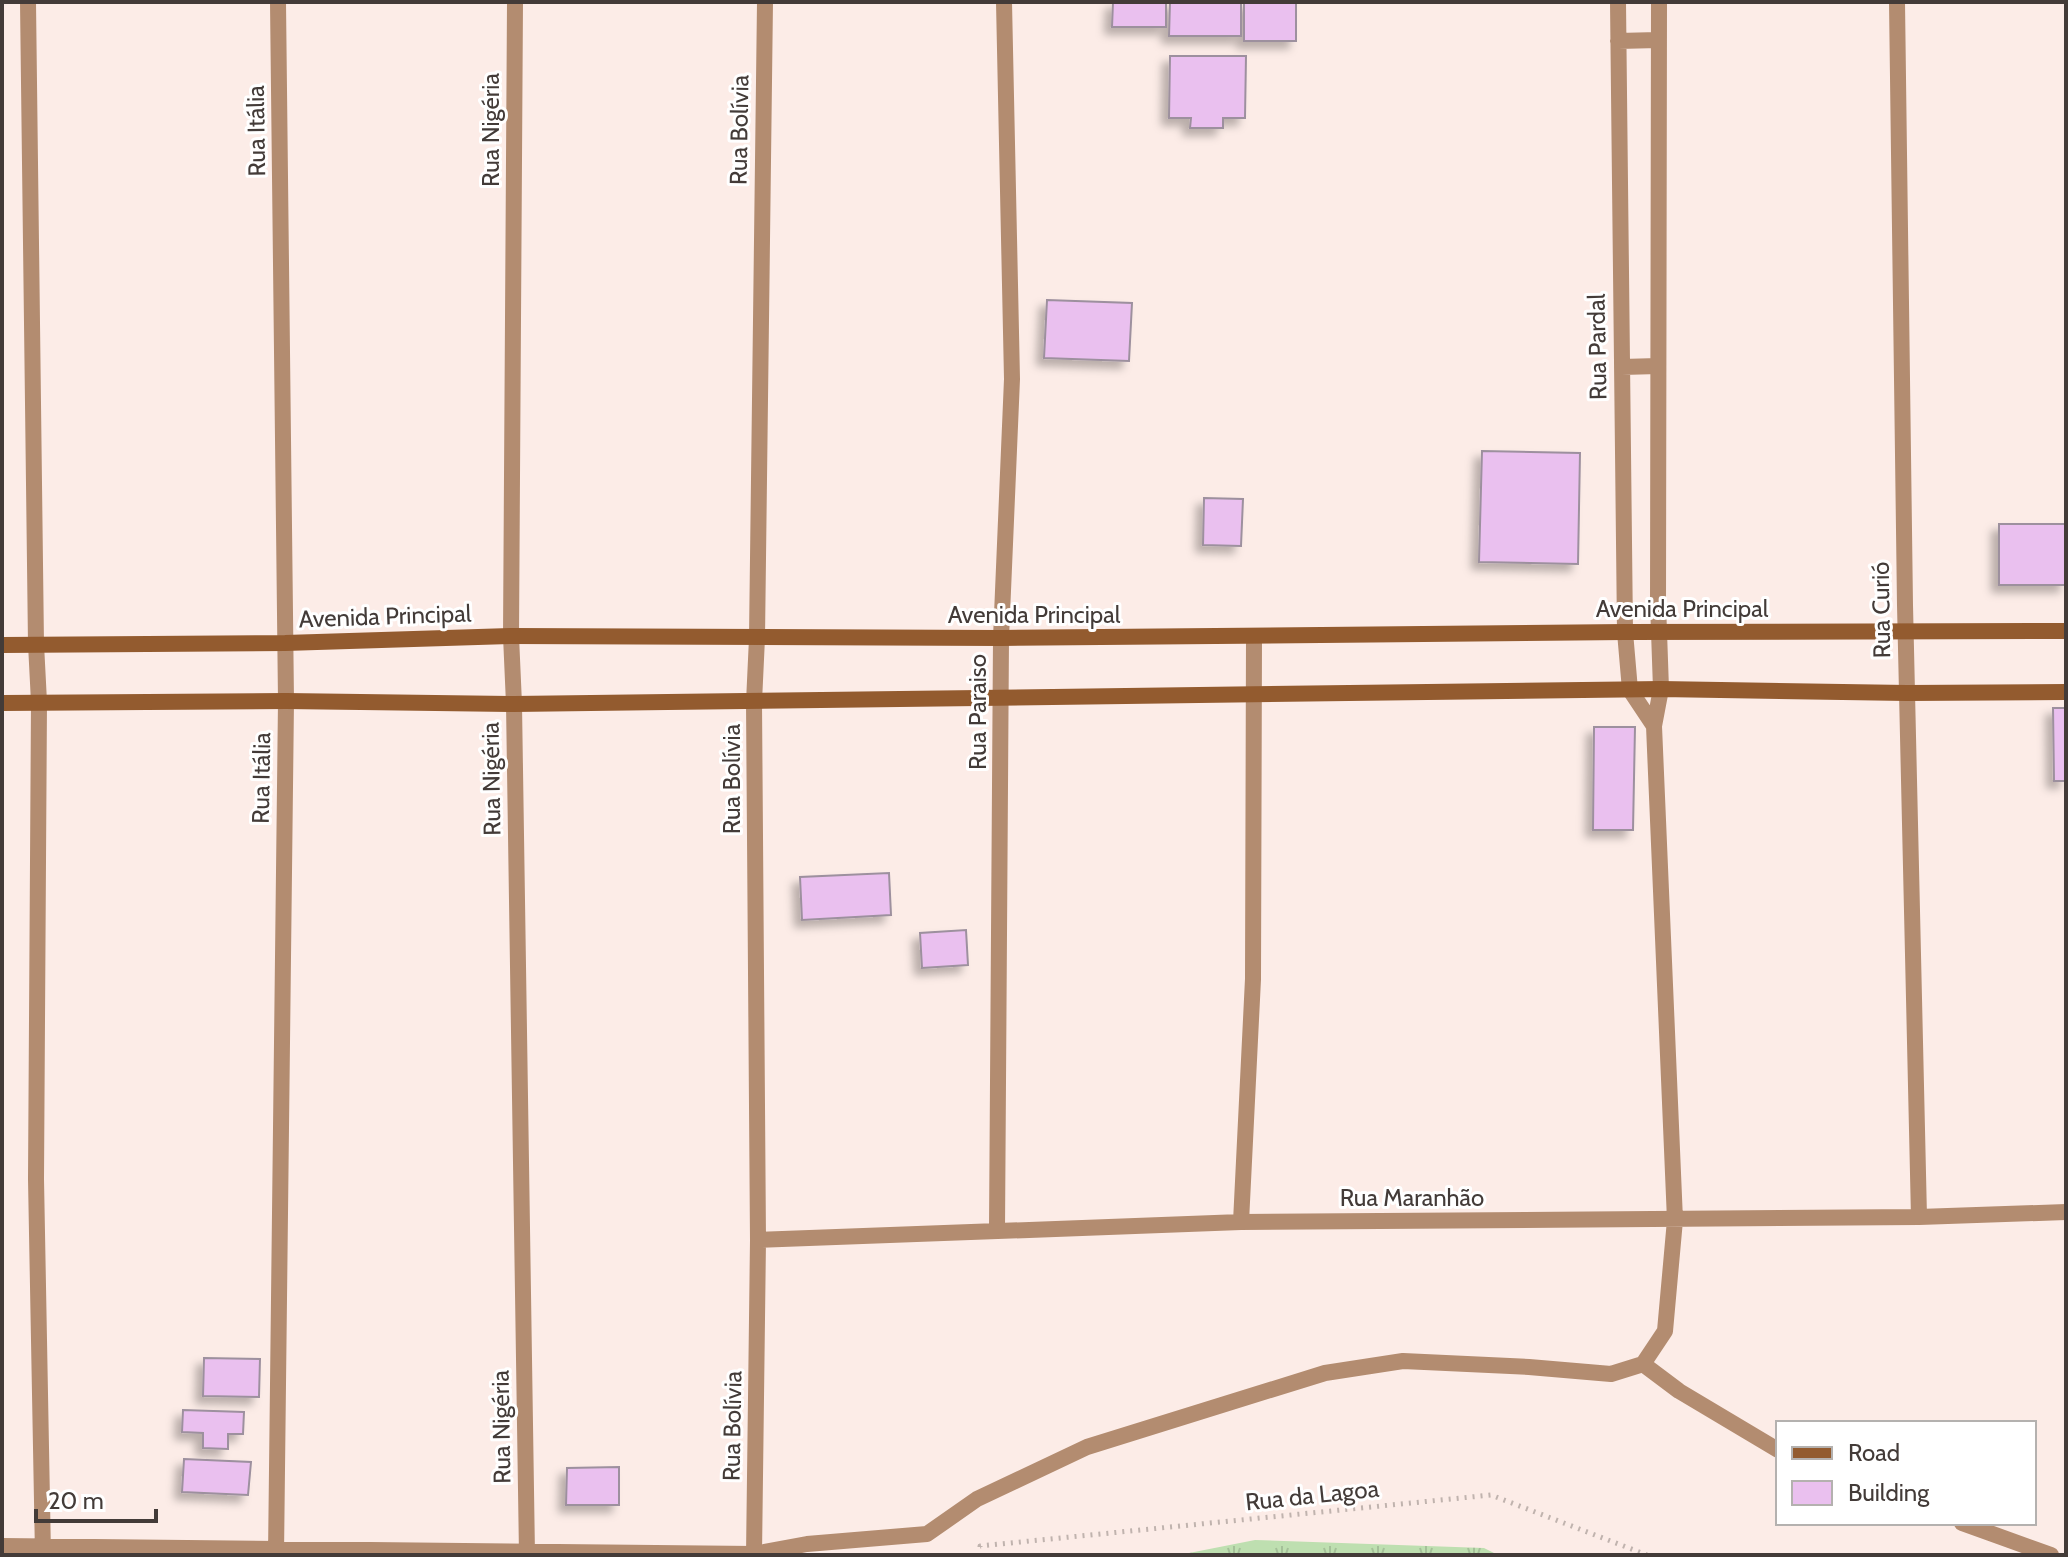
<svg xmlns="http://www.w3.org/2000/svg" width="2068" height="1557" viewBox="0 0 2068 1557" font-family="Cabin,sans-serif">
<defs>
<pattern id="grass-tufts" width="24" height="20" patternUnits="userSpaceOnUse" patternTransform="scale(2)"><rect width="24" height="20" fill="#bedfb0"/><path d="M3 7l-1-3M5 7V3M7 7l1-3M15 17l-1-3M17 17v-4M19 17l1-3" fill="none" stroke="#a4c098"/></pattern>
<filter id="shadow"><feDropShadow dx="-7" dy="7" stdDeviation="4" flood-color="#0004"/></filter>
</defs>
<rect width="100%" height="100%" fill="#fcece7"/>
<!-- grass -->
<path fill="url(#grass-tufts)" d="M 1255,1540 L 1484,1548 L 1498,1555 L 1179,1555 Z"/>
<!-- building -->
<path fill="#eac0ef" stroke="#9d909e" stroke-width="2" filter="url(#shadow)" d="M 1113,2 L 1166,2 L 1166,27 L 1112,27 Z
M 1170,2 L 1241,2 L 1241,36 L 1169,36 Z
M 1244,2 L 1296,2 L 1296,41 L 1244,41 Z
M 1170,56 L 1246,56 L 1245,118 L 1223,118 L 1223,128 L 1190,128 L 1191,118 L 1169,118 Z
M 1047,300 L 1132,303 L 1129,361 L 1044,358 Z
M 1482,451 L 1580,453 L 1578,564 L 1479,562 Z
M 1204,498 L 1243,499 L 1241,546 L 1203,545 Z
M 1999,524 L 2066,524 L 2066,585 L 1999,585 Z
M 2053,708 L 2066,708 L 2066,781 L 2054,781 Z
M 1594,727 L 1635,727 L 1633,830 L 1593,830 Z
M 889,873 L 891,915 L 802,920 L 800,877 Z
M 966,930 L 968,965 L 922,968 L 920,933 Z
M 204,1358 L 260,1359 L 259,1397 L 203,1396 Z
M 183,1410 L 244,1412 L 243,1434 L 228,1434 L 228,1449 L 203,1448 L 203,1433 L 182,1432 Z
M 184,1459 L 251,1462 L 248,1495 L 182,1492 Z
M 619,1467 L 619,1505 L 566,1505 L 567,1468 Z"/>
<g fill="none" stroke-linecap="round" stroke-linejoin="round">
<!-- path -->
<path stroke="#c0b3ae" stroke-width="5" stroke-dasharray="2 6" stroke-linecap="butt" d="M 980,1555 L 980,1546 L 1491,1495 L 1647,1555"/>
<!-- street -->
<path stroke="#b38c70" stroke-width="16" d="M 28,2 L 36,644 L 39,702 L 36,1179 L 43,1555
M 515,2 L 511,636 L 514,704 L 527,1555
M 1618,2 L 1625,632 L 1630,690 L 1654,726
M 1897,2 L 1905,605 L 1919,1217
M 1618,41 L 1658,40
M 1622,367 L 1658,366
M 1241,1222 L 1253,979 L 1254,637
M 997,1230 L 1001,638 L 1012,379 L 1004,2
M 758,1240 L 1241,1222 L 1919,1217 L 2066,1212
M 1643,1364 L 1679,1391 L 1778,1450
M 1962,1523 L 2051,1555
M 2,1546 L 754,1554 L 807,1544 L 927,1534 L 977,1499 L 1087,1447 L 1325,1373 L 1403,1361 L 1529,1367 L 1611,1374 L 1643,1364 L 1665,1331 L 1675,1220 L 1654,726 L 1661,689 L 1658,603 L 1659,2
M 276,1555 L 286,701 L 278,2
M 754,1555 L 758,1240 L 754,702 L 757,638 L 765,2"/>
<!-- secondary -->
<path stroke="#935b2f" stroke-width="16" d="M 2,645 L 285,643 L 511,636 L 1001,638 L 1625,632 L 2066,631
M 2,703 L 286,701 L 514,704 L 1661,689 L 1907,693 L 2066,692"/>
</g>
<g text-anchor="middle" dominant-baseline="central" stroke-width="6" stroke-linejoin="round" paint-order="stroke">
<!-- street labels -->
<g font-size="24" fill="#433b38" stroke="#fff">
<text transform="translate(490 130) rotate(-90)">Rua Nigéria</text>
<text transform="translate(739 130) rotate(-89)">Rua Bolívia</text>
<text transform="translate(256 131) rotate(-91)">Rua Itália</text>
<text transform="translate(1597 347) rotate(-91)">Rua Pardal</text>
<text x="1682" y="608">Avenida Principal</text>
<text transform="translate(1881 610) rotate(-91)">Rua Curió</text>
<text x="1034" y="614">Avenida Principal</text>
<text transform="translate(385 616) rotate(-2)">Avenida Principal</text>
<text transform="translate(977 712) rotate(-90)">Rua Paraiso</text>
<text transform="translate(261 778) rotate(-89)">Rua Itália</text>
<text transform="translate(491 779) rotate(-91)">Rua Nigéria</text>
<text transform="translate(731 779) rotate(-90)">Rua Bolívia</text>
<text x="1412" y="1197">Rua Maranhão</text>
<text transform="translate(732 1426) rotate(-89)">Rua Bolívia</text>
<text transform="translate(501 1427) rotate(-91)">Rua Nigéria</text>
<text transform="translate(1312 1495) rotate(-6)">Rua da Lagoa</text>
</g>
</g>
<!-- border -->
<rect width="2068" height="1557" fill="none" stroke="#433b38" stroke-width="8"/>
<!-- legend -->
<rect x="1776" y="1421" width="260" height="104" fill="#ffffff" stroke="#b4b1af" stroke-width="2"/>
<rect x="1792" y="1447" width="40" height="12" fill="#935b2f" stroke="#b4b1af" stroke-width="2"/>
<text x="1848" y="1461" font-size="24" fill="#433b38">Road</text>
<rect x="1792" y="1481" width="40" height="24" fill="#eac0ef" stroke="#b4b1af" stroke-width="2"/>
<text x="1848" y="1501" font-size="24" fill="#433b38">Building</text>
<!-- scale -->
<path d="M36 1509v12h120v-12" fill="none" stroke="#433b38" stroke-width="4"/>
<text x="48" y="1509" font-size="24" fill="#433b38" stroke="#ffffff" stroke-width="6" paint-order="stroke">20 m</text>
</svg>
